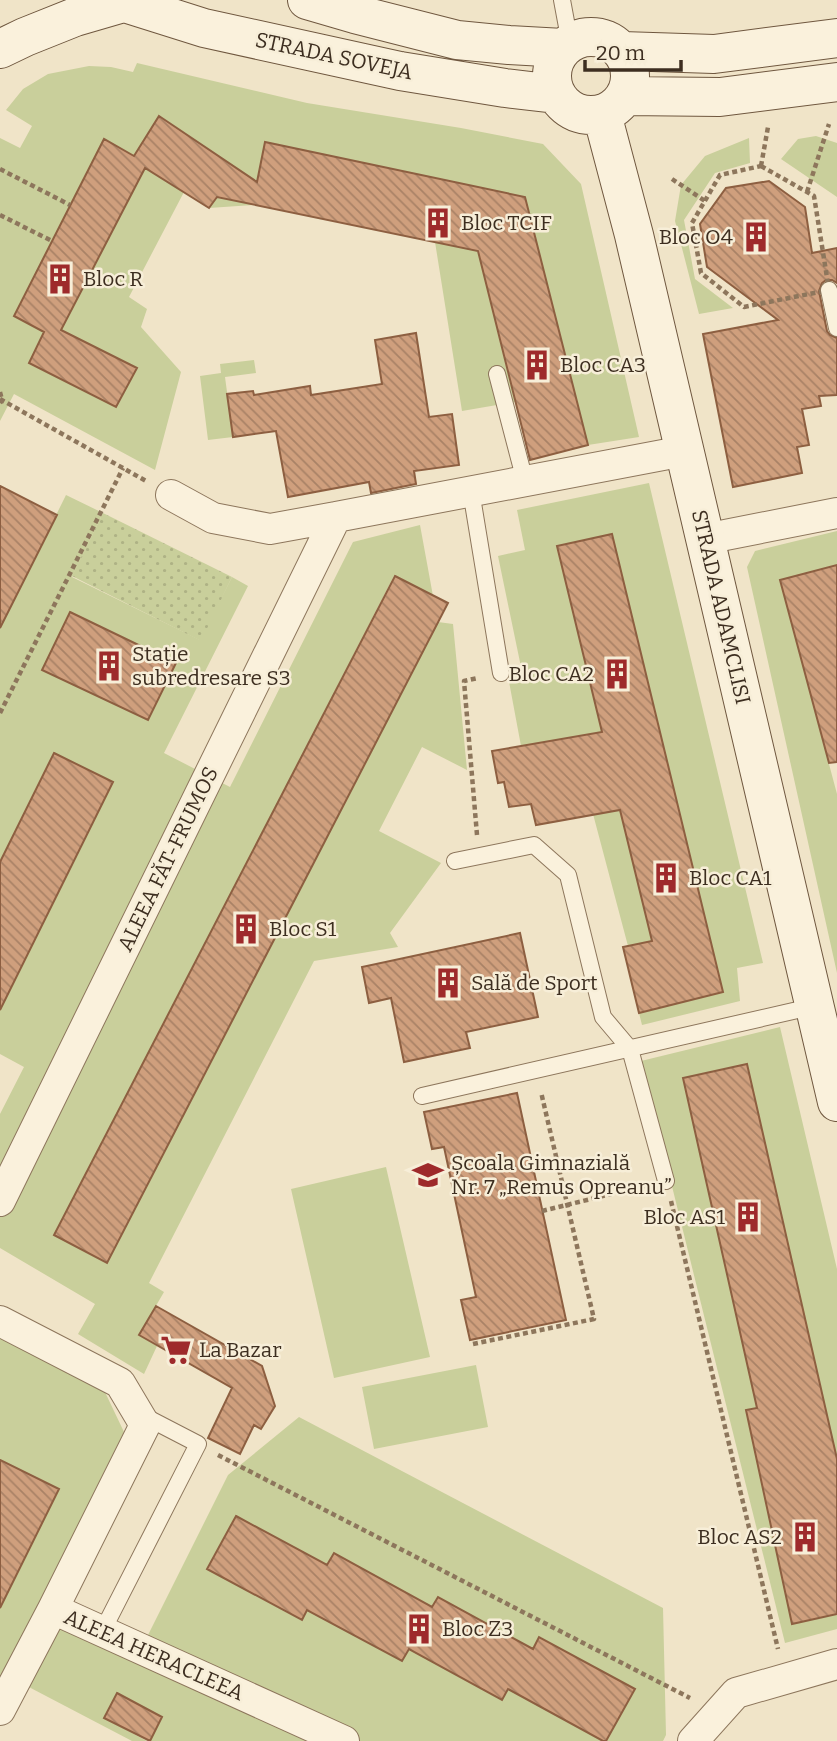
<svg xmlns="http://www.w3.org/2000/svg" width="837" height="1741" viewBox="0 0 837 1741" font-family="Bitter,serif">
<defs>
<pattern id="park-dots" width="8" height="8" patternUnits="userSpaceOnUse" patternTransform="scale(1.75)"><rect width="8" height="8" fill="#c9cf9b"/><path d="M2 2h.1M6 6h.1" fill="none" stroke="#aeb285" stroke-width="1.8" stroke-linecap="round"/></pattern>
<pattern id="building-back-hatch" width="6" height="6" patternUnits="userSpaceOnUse" patternTransform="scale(1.75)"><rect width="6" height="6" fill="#cf9f7d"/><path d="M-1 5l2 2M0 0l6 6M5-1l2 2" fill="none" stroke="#a98266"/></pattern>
</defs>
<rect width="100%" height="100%" fill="#f0e4c8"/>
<!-- green -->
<path fill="#c9cf9b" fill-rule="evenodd" d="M 137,63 L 307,103 L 461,128 L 543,144 L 581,184 L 639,437 L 588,445 L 525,197 L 266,143 L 253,205 L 209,208 L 236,168 L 160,116 L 134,156 L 103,140 L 14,316 L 44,332 L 29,364 L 116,406 L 137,368 L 61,330 L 145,168 L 184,192 L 129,297 L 147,309 L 141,327 L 181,372 L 155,470 L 14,394 L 0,421 L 0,138 L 20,148 L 32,126 L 6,110 L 23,89 L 48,74 L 89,66 L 111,67 L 133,72 Z
M 816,136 L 837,143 L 837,197 L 781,159 L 798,139 Z
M 749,138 L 750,163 L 715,173 L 684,220 L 695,279 L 733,308 L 699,314 L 675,221 L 681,185 L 705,156 Z
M 435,242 L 478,251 L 515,402 L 462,411 Z
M 254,360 L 256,373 L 225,377 L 233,437 L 208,440 L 200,376 L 221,373 L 220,364 Z
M 649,483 L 763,963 L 737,968 L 740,1001 L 642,1025 L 639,1013 L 723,992 L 612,534 L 557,547 L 652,941 L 628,946 L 593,814 L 576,818 L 561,740 L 521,746 L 507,671 L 521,667 L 498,556 L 525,550 L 517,510 Z
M 66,495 L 103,513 L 72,577 L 200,640 L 232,577 L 248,586 L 164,753 L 230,787 L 353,542 L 420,525 L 433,596 L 394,576 L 55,1236 L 106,1263 L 438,622 L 453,624 L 467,770 L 422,747 L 379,831 L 441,863 L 390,933 L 398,947 L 314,961 L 149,1283 L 164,1292 L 139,1335 L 157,1346 L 144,1374 L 78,1334 L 95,1304 L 0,1248 L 0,1114 L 24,1067 L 0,1054 L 0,1010 L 113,782 L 54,753 L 0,862 L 0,612 L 10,608 ZM 70,612 L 175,663 L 148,720 L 42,670 Z
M 837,531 L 837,565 L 780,581 L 837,794 L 837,973 L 747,567 L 755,551 Z
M 780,1027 L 837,1269 L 837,1459 L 747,1064 L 684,1078 L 757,1408 L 746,1411 L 792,1623 L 837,1614 L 837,1629 L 785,1643 L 641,1061 Z
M 386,1167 L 430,1357 L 334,1378 L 291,1189 Z
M 0,1336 L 104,1390 L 124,1432 L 0,1683 L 0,1608 L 59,1489 L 2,1461 L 0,1463 Z
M 476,1365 L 488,1427 L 374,1449 L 362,1387 Z
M 299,1417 L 663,1608 L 666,1735 L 663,1741 L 606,1741 L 634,1689 L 540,1637 L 533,1649 L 438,1597 L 432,1607 L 327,1565 L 236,1516 L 207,1569 L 301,1620 L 307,1610 L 402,1661 L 409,1649 L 501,1700 L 508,1689 L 603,1741 L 150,1741 L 162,1717 L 117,1693 L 104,1718 L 147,1741 L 132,1741 L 25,1685 L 55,1625 L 135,1661 L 228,1475 Z"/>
<!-- park -->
<path fill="url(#park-dots)" d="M 103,513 L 232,577 L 201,641 L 72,576 Z"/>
<!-- building -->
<path fill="url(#building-back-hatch)" stroke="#8d5f41" stroke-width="2" d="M 159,116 L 257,182 L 265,142 L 525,197 L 588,445 L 530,460 L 478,251 L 217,197 L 209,208 L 145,168 L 61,330 L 137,368 L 116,407 L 29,363 L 44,332 L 14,316 L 104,139 L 134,156 Z
M 769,181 L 805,207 L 812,253 L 837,248 L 837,283 L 832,280 L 826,280 L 822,283 L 819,291 L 827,331 L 830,335 L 837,338 L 837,395 L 819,396 L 821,406 L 802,409 L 809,445 L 797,447 L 802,473 L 733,487 L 703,334 L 778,320 L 707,267 L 700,224 L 726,188 Z
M 416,333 L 429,417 L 452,414 L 459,465 L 414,471 L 416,484 L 371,493 L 369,482 L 288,497 L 276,431 L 233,437 L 227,394 L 253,391 L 254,395 L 310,386 L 311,395 L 382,384 L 375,340 Z
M 0,486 L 57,515 L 0,628 Z
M 612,534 L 723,992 L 639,1013 L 623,947 L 652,941 L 620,810 L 536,825 L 531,804 L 509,807 L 504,782 L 498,783 L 492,751 L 602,732 L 557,546 Z
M 837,565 L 837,762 L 829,763 L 780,580 Z
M 395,576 L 448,603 L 107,1263 L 54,1235 Z
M 70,612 L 176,663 L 148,720 L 42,670 Z
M 54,753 L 113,782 L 0,1010 L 0,862 Z
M 520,933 L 538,1017 L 466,1032 L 470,1048 L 404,1062 L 391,998 L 369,1003 L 362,967 Z
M 747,1064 L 837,1459 L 837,1614 L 792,1624 L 746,1410 L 757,1408 L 683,1078 Z
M 517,1093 L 566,1320 L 470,1340 L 461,1300 L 476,1297 L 444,1147 L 432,1149 L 424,1112 Z
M 156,1306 L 262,1366 L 275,1406 L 261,1429 L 254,1425 L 240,1454 L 208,1438 L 232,1388 L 139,1335 Z
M 0,1460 L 59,1489 L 0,1608 Z
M 236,1516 L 327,1565 L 334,1553 L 432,1607 L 438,1597 L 533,1649 L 539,1637 L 635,1689 L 606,1741 L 603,1741 L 508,1689 L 502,1700 L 409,1649 L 402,1661 L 307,1610 L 302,1620 L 207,1569 Z
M 117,1693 L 162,1717 L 150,1741 L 104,1718 Z"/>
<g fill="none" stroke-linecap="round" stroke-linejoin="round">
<!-- lane casing -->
<g stroke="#8d765c" stroke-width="18">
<path id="lane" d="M 562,0 L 570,43
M 829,290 L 837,328
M 497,374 L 525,481
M 471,491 L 501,673
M 455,861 L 534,845 L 568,875 L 603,1017 L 630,1049 L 666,1181
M 422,1096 L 815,1006
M 102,1632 L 198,1444 L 142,1415"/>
</g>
<!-- street casing -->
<g stroke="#8d765c" stroke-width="32">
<path id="street" d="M 171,495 L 213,518 L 270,529 L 336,517
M 705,539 L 837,513
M 0,1201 L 336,517 L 684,451
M 0,1321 L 120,1383 L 145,1425 L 53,1609 L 0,1710
M 53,1609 L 344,1741
M 693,1741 L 736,1693 L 837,1664"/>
</g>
<!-- secondary casing -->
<g stroke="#6f573f" stroke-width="40">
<path id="secondary" d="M 115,0 L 204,28 L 400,71 L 505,88 L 556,94
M 307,0 L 355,14 L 457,40 L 509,45 L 563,48
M552 76a39 39 0 1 1 78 0a39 39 0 1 1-78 0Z
M 0,49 L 25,37 L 75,17 L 123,3
M 622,51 L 714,54 L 837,38
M 625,96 L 720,97 L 837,82
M 602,114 L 634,235 L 837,1102"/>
</g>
<!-- path -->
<path stroke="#8d765c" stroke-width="4.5" stroke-dasharray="5 3.5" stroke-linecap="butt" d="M 761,166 L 814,196 L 829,290 L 744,307 L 701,273 L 692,223 L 720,175 Z
M 761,166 L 768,127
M 0,169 L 70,205
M 672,179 L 705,201
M 807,192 L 829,124
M 0,215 L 52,241
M 0,392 L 2,400 L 0,403
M 0,399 L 146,481
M 0,713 L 123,468
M 477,835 L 464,681 L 478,678
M 671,1201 L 778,1649
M 542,1211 L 644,1186
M 473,1344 L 594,1319 L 541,1092
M 218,1455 L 690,1698"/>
<!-- lane -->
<use href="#lane" stroke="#faf1dc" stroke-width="16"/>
<!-- street -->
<use href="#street" stroke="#faf1dc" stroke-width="30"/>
<!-- secondary -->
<use href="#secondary" stroke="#faf1dc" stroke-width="38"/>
</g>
<!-- icons -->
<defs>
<g id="building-bare" transform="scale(2.415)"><path d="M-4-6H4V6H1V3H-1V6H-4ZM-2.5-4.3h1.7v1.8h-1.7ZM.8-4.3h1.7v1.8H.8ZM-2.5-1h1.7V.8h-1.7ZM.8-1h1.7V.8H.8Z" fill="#9e2a2b" stroke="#f7eed8" stroke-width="2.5" paint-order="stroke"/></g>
<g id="school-bare" transform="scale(2.415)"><path d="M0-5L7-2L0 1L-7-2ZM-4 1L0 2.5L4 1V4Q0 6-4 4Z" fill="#9e2a2b" stroke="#f7eed8" stroke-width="2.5" paint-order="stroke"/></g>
<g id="supermarket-bare" transform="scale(2.415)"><path d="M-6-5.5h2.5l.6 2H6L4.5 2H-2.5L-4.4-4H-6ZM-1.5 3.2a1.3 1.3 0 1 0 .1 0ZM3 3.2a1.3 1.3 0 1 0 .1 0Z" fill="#9e2a2b" stroke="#f7eed8" stroke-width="2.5" paint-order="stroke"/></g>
</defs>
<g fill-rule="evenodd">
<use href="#building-bare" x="438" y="223"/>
<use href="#building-bare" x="756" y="237"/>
<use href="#building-bare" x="60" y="279"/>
<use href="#building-bare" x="537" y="365"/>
<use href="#building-bare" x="109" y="666"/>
<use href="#building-bare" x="617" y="674"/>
<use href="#building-bare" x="666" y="878"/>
<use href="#building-bare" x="246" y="929"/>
<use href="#building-bare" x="448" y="983"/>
<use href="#school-bare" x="428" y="1175"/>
<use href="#building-bare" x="748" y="1217"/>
<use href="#supermarket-bare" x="176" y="1350"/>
<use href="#building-bare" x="805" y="1537"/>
<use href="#building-bare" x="419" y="1629"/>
</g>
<g text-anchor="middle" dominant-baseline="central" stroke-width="5" stroke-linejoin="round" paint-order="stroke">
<!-- street labels -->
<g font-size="21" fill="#3d2e20" stroke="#f7eed8">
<text transform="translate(334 56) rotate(12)">STRADA SOVEJA</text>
<text transform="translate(721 607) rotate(77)">STRADA ADAMCLISI</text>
<text transform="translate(168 859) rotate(-64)">ALEEA FĂT-FRUMOS</text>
<text transform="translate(154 1655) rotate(24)">ALEEA HERACLEEA</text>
</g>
<!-- poi labels -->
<g font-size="21" fill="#3d2e20" stroke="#f7eed8" text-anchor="start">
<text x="461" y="223">Bloc TCIF</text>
<text x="733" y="237" text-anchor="end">Bloc O4</text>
<text x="83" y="279">Bloc R</text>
<text x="560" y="365">Bloc CA3</text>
<text x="132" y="654">Stație<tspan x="132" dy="24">subredresare S3</tspan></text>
<text x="594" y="674" text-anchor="end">Bloc CA2</text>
<text x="689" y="878">Bloc CA1</text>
<text x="269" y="929">Bloc S1</text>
<text x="471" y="983">Sală de Sport</text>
<text x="451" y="1163">Școala Gimnazială<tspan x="451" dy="24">Nr. 7 „Remus Opreanu”</tspan></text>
<text x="725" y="1217" text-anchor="end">Bloc AS1</text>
<text x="199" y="1350">La Bazar</text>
<text x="782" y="1537" text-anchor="end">Bloc AS2</text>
<text x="442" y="1629">Bloc Z3</text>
</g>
</g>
<!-- scale -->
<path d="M585 60v10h96v-10" fill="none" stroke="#3d2e20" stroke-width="3.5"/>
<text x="596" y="60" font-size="21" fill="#3d2e20" stroke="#f7eed8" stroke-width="5" paint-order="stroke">20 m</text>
</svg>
